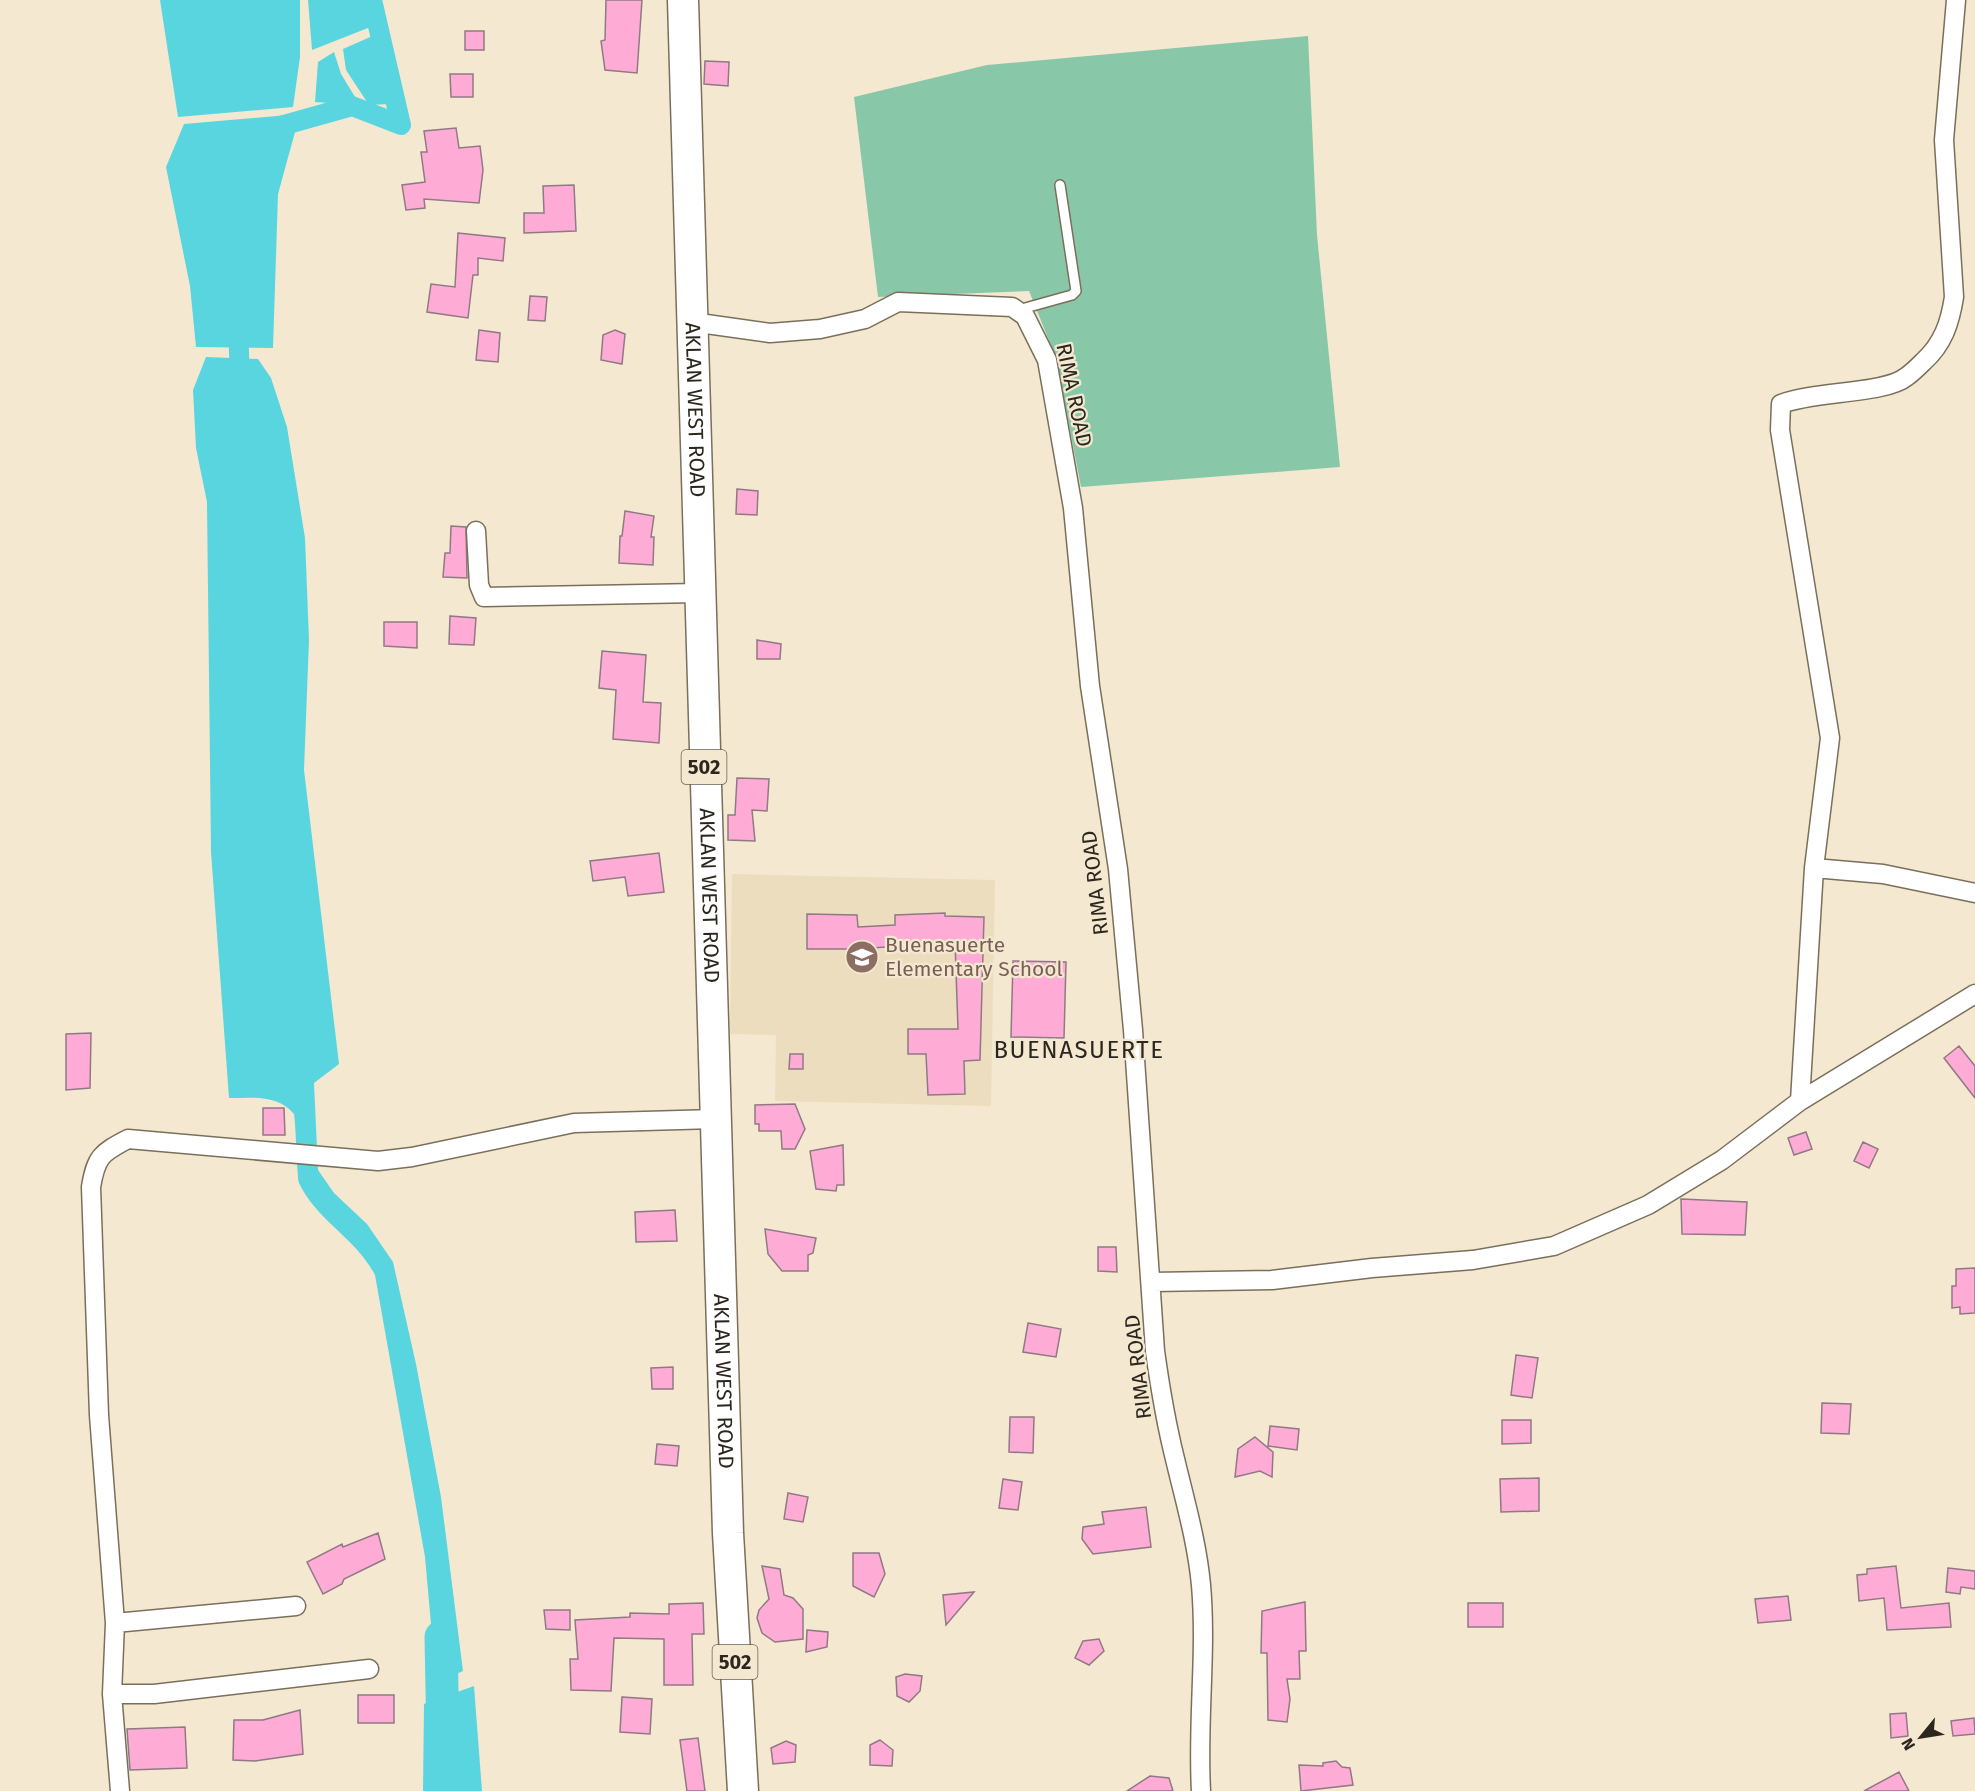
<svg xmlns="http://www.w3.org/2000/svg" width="1975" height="1791" viewBox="0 0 1975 1791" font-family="'Fira Sans',sans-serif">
<rect width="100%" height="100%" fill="#f4e8d1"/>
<!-- built -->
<path fill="#edddbf" d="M 732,874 L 995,880 L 991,1106 L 775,1101 L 776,1035 L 730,1034 Z"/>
<!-- green -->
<path fill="#88c8a8" d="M 1308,36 L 1317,235 L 1340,467 L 1081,487 L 1056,358 L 1029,291 L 878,297 L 854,97 L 987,65 Z"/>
<!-- water -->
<path fill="#59d5df" d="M 300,0 L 300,57 L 293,107 L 178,117 L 160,0 Z
M 308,0 L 364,0 L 373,26 L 312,50 Z
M 377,34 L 390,104 L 369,105 L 346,70 L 343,49 Z
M 334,52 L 341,74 L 360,105 L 315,102 L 318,62 Z
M 300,114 L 278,194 L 273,348 L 196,347 L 190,286 L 166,167 L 184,124 Z
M 206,357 L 258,359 L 271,378 L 287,427 L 305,538 L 309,640 L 304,770 L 339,1064 L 314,1083 L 318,1170 L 334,1193 L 367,1224 L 393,1262 L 416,1364 L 441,1497 L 463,1671 L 430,1686 L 431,1624 L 425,1557 L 375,1275 C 356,1238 317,1221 299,1183 C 297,1178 296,1125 294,1114 C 277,1094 253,1098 229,1098 L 211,852 L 207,502 L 196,448 L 193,390 Z
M 474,1686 L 482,1791 L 423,1791 L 424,1704 Z"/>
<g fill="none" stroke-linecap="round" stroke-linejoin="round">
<!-- canal -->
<path stroke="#59d5df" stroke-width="20" d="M 276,132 L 277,127 L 352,106 L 401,125 L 372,0
M 238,323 L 240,383"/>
<!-- river -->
<path stroke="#59d5df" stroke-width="33" d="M 441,1637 L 444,1791"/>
</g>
<!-- building -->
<path fill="#feacd6" stroke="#907984" stroke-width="1.5" d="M 606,0 L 642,0 L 637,73 L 605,70 L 601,41 L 605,40 Z
M 465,31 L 484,31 L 484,50 L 465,50 Z
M 705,61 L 729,62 L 728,86 L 704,84 Z
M 450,74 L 473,74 L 473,97 L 451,97 Z
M 456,128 L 459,148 L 480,146 L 483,170 L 479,203 L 424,199 L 425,208 L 406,210 L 402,185 L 425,182 L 421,152 L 427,152 L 424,131 Z
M 574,185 L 576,231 L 524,233 L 524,213 L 544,213 L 543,186 Z
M 458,233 L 505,238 L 503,261 L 478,258 L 478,275 L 473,275 L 468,318 L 427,312 L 431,284 L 455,287 Z
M 530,296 L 547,297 L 545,321 L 528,320 Z
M 479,330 L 500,333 L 498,362 L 476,360 Z
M 615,330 L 625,334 L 622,364 L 601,360 L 603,335 Z
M 737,489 L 758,491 L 757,515 L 736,514 Z
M 625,511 L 654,516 L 651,537 L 654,537 L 653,565 L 619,563 L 620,536 L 622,536 Z
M 451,526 L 466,527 L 467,578 L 443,577 L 445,553 L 450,553 Z
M 450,616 L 476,618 L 474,645 L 449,644 Z
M 384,622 L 417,622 L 417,648 L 384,646 Z
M 757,640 L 781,644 L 780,659 L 757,659 Z
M 602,651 L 646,655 L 643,702 L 661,703 L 659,743 L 613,739 L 616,690 L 599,688 Z
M 737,778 L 769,779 L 767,811 L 752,810 L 755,841 L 728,840 L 728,815 L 735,815 Z
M 659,853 L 664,892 L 628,896 L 625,877 L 593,881 L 590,861 Z
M 945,913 L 945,916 L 984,917 L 980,1060 L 964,1061 L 965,1094 L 928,1095 L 926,1054 L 908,1054 L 908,1029 L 958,1029 L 955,942 L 858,949 L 807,949 L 807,914 L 857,915 L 858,927 L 895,925 L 895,915 Z
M 1013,961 L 1066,962 L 1064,1038 L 1011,1037 Z
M 91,1033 L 90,1088 L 66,1090 L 66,1034 Z
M 1959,1046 L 1975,1066 L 1975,1098 L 1944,1058 Z
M 790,1054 L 803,1054 L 803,1069 L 789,1069 Z
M 795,1104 L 805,1129 L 795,1149 L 782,1149 L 781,1131 L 759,1131 L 759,1124 L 755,1124 L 755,1105 Z
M 263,1108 L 284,1108 L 285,1135 L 263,1135 Z
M 1806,1132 L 1812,1149 L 1794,1155 L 1788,1138 Z
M 1863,1142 L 1878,1149 L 1869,1168 L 1854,1161 Z
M 843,1145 L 844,1185 L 837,1185 L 836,1191 L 816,1189 L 810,1151 Z
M 1681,1199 L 1747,1202 L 1745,1235 L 1682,1234 Z
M 675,1210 L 677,1241 L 636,1242 L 635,1212 Z
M 765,1229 L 816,1238 L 813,1253 L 808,1255 L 808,1271 L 782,1271 L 768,1254 Z
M 1098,1247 L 1116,1247 L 1117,1272 L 1098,1271 Z
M 1975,1268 L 1975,1313 L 1960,1314 L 1960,1307 L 1952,1308 L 1952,1286 L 1956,1286 L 1956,1269 Z
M 1028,1323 L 1061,1329 L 1056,1357 L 1023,1352 Z
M 1516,1355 L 1538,1358 L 1532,1398 L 1511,1395 Z
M 673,1367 L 673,1389 L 652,1389 L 651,1368 Z
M 1822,1403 L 1851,1404 L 1849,1434 L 1821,1433 Z
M 1010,1417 L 1034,1417 L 1033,1453 L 1009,1452 Z
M 1502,1420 L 1531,1420 L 1531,1443 L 1502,1444 Z
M 1270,1426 L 1299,1429 L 1297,1450 L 1268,1446 Z
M 1255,1437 L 1273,1452 L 1272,1477 L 1260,1471 L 1235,1477 L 1238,1449 Z
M 657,1444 L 679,1446 L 677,1466 L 655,1464 Z
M 1539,1478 L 1539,1511 L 1501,1512 L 1500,1479 Z
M 1003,1479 L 1022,1482 L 1018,1510 L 999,1508 Z
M 788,1493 L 808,1497 L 803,1522 L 784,1519 Z
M 1146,1507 L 1151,1547 L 1093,1554 L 1082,1539 L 1083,1527 L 1104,1524 L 1102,1512 Z
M 378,1533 L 385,1559 L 344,1579 L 342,1584 L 323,1594 L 307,1562 L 342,1544 L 343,1547 Z
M 853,1553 L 879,1553 L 885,1574 L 874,1597 L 853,1586 Z
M 762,1566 L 780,1569 L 784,1595 L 793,1598 L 803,1609 L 803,1639 L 775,1642 L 762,1633 L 757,1618 L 759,1610 L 769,1599 Z
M 1896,1566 L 1901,1608 L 1949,1603 L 1951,1627 L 1887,1630 L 1884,1598 L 1859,1601 L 1857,1575 L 1867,1574 L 1867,1569 Z
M 1948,1568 L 1975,1571 L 1975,1589 L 1961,1587 L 1960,1594 L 1946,1592 Z
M 974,1592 L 946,1625 L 943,1595 Z
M 1788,1596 L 1791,1620 L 1758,1623 L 1755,1599 Z
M 1305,1602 L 1306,1651 L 1299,1651 L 1300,1679 L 1287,1679 L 1290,1699 L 1287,1722 L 1268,1720 L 1267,1653 L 1261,1653 L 1262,1611 Z
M 703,1603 L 704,1634 L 692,1634 L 693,1685 L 664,1685 L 664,1639 L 614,1638 L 611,1691 L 571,1690 L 570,1659 L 578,1659 L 575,1620 L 630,1617 L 630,1613 L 669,1614 L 669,1604 Z
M 1468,1603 L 1503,1603 L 1503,1627 L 1468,1627 Z
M 544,1610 L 570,1610 L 570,1630 L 546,1629 Z
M 807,1630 L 828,1632 L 827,1647 L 806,1652 Z
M 1099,1639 L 1104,1651 L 1089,1665 L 1075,1658 L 1083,1641 Z
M 905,1674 L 922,1676 L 920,1691 L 909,1702 L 897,1696 L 896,1677 Z
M 358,1695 L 394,1695 L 394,1723 L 358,1723 Z
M 622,1697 L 652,1699 L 650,1734 L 620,1732 Z
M 300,1710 L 303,1754 L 255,1761 L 233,1760 L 234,1720 L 263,1720 Z
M 1906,1713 L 1908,1736 L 1891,1738 L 1890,1714 Z
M 1974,1718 L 1975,1734 L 1953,1736 L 1951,1721 Z
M 185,1727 L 187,1768 L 130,1770 L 127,1729 Z
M 698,1738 L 705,1791 L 687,1791 L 680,1740 Z
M 880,1740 L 893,1750 L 892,1766 L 870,1765 L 870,1745 Z
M 786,1741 L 796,1745 L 795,1762 L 773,1764 L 771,1748 Z
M 1336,1761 L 1342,1767 L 1350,1768 L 1353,1785 L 1301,1791 L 1299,1765 L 1323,1766 L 1323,1763 Z
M 1899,1772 L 1909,1791 L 1864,1791 Z
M 1150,1776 L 1169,1778 L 1173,1791 L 1127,1791 Z"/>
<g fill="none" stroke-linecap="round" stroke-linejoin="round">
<!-- lane casing -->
<g stroke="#7a6f5b" stroke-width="12">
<path id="lane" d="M 1018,310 L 1072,295 L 1076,291 L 1060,185"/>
</g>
<!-- street casing -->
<g stroke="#7a6f5b" stroke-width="21">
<path id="street" d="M 692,322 L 770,333 L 820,329 L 865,319 L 898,302 L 1012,307 L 1025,316 L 1047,360 L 1073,508 L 1090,686 L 1118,869 L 1133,1030 L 1155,1351 C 1160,1387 1166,1423 1175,1459 C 1185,1501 1197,1542 1201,1585 C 1207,1653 1197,1722 1201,1791
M 476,531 L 479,585 L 484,597 L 698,593
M 1814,868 L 1883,874 L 1975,893
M 1800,1101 L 1814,868 L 1830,738 L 1780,430 L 1781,404 C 1813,391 1885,394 1906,377 C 1912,373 1918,367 1923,362 C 1943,344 1950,323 1954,297 L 1944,140 L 1956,0
M 1152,1282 L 1272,1280 L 1372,1268 L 1473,1260 L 1554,1246 L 1648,1205 L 1722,1160 L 1800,1101 L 1975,994
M 115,1623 L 296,1606
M 112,1694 L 154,1694 L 369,1669
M 120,1791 L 112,1694 L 115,1623 L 99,1415 L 91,1187 C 96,1157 101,1153 128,1139 L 378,1161 L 412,1157 L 574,1123 L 715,1119"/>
</g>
<!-- primary casing -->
<g stroke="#7a6f5b" stroke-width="33">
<g id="primary">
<path id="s1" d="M 683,0 L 728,1533 L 743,1791"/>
</g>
</g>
<!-- lane -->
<use href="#lane" stroke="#fff" stroke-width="9"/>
<!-- street -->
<use href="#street" stroke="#fff" stroke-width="18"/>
<!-- primary -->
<use href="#primary" stroke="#fff" stroke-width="30"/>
</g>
<!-- icons -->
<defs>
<g id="school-disc" transform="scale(1.725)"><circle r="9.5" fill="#8d6e63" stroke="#f4e8d1"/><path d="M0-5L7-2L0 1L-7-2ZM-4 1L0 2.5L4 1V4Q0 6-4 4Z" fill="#fff"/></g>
</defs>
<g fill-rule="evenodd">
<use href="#school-disc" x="862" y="957"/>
</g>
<g text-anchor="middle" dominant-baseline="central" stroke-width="4.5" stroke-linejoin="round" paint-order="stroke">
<!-- shield labels -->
<g fill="#f4e8d1" stroke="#676054" stroke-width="1.5">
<rect x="681.5" y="750" width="45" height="34" rx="4.5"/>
<rect x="712.5" y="1645" width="45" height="34" rx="4.5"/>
</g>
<g font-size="20" font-weight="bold" fill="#2b261e">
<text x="704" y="767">502</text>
<text x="735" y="1662">502</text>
</g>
<!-- street labels -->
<g font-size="21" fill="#2b261e" stroke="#f4e8d1">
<text transform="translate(1074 395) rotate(78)">RIMA ROAD</text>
<text stroke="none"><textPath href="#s1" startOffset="410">AKLAN WEST ROAD</textPath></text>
<text transform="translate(1095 883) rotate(-97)">RIMA ROAD</text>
<text stroke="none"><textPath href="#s1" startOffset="896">AKLAN WEST ROAD</textPath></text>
<text transform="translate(1138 1367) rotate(-97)">RIMA ROAD</text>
<text stroke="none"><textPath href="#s1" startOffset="1382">AKLAN WEST ROAD</textPath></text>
</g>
<!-- education labels -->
<g font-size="21" fill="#785e54" stroke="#f4e8d1" text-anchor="start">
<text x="885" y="945">Buenasuerte<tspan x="885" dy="24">Elementary School</tspan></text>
</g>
<!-- quarter labels -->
<g font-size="24" letter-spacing="1.5" fill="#2b261e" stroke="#f4e8d1">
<text x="1079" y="1050">BUENASUERTE</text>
</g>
</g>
<!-- north arrow -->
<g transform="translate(1921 1737) rotate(240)" stroke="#f4e8d1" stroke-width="4.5" paint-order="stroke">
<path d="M0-4.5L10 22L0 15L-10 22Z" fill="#2b261e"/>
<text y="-9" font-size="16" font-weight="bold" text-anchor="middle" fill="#2b261e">N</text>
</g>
</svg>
